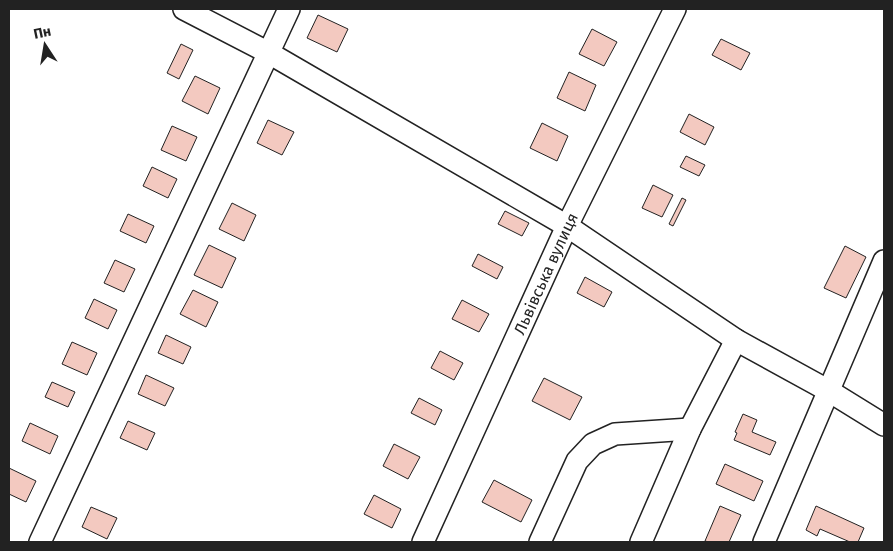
<svg xmlns="http://www.w3.org/2000/svg" width="893" height="551" viewBox="0 0 893 551" font-family="'Fira Sans',sans-serif">
<rect width="100%" height="100%" fill="#fff"/>
<!-- building -->
<path fill="#f3c9c0" stroke="#222" d="M 318,15 L 348,29 L 337,52 L 307,38 Z
M 592,29 L 617,42 L 604,66 L 579,54 Z
M 721,39 L 750,53 L 741,70 L 712,55 Z
M 181,44 L 193,50 L 179,79 L 167,73 Z
M 569,72 L 596,85 L 585,111 L 557,98 Z
M 195,76 L 220,88 L 208,114 L 182,101 Z
M 689,114 L 714,127 L 705,145 L 680,132 Z
M 268,120 L 294,132 L 282,155 L 257,143 Z
M 542,123 L 568,136 L 557,161 L 530,148 Z
M 172,126 L 197,137 L 186,161 L 161,150 Z
M 686,156 L 705,165 L 699,176 L 680,167 Z
M 152,167 L 177,179 L 168,198 L 143,186 Z
M 653,185 L 673,195 L 662,217 L 642,208 Z
M 682,198 L 686,200 L 673,226 L 669,224 Z
M 232,203 L 256,215 L 244,241 L 219,229 Z
M 505,211 L 529,223 L 522,236 L 498,224 Z
M 128,214 L 154,226 L 146,243 L 120,231 Z
M 209,245 L 236,258 L 222,288 L 194,275 Z
M 845,246 L 866,257 L 846,298 L 824,288 Z
M 478,254 L 503,267 L 497,279 L 472,266 Z
M 115,260 L 135,269 L 124,292 L 104,283 Z
M 585,277 L 612,292 L 604,307 L 577,293 Z
M 193,290 L 218,302 L 206,327 L 180,314 Z
M 94,299 L 117,310 L 108,329 L 85,318 Z
M 462,300 L 489,314 L 479,332 L 452,319 Z
M 166,335 L 191,347 L 183,364 L 158,353 Z
M 72,342 L 97,353 L 87,375 L 62,364 Z
M 440,351 L 463,363 L 454,380 L 431,368 Z
M 146,375 L 174,388 L 165,406 L 138,394 Z
M 544,378 L 582,397 L 570,420 L 532,401 Z
M 52,382 L 75,392 L 68,407 L 45,397 Z
M 419,398 L 442,410 L 435,425 L 411,413 Z
M 743,414 L 757,420 L 752,432 L 776,442 L 770,455 L 734,440 L 737,433 L 735,432 Z
M 128,421 L 155,433 L 147,450 L 120,438 Z
M 30,423 L 58,436 L 50,454 L 22,441 Z
M 394,444 L 420,457 L 408,479 L 383,466 Z
M 725,464 L 763,481 L 754,501 L 716,484 Z
M 9,468 L 36,481 L 26,502 L 9,494 Z
M 494,480 L 532,500 L 521,522 L 482,502 Z
M 374,495 L 401,509 L 392,528 L 364,514 Z
M 720,506 L 741,515 L 729,542 L 709,542 L 705,541 Z
M 816,506 L 864,528 L 858,542 L 850,542 L 820,529 L 817,536 L 806,530 Z
M 91,507 L 117,518 L 107,539 L 82,527 Z"/>
<g fill="none" stroke-linecap="round" stroke-linejoin="round">
<!-- minor casing -->
<g stroke="#222" stroke-width="24">
<g id="minor">
<path d="M 184,9 L 269,53 L 567,226 L 736,340 L 829,391 L 884,425"/>
<path d="M 40,542 L 289,9"/>
<path id="s1" d="M 423,542 L 567,226 L 675,9"/>
<path d="M 540,542 L 577,461 L 593,444 L 615,434 L 690,429"/>
<path d="M 641,542 L 690,429 L 736,340"/>
<path d="M 764,542 L 884,261"/>
</g>
</g>
<!-- minor -->
<use href="#minor" stroke="#fff" stroke-width="21"/>
</g>
<g text-anchor="middle" dominant-baseline="central" stroke-width="4" stroke-linejoin="round" paint-order="stroke">
<!-- street labels -->
<g font-size="16" fill="#222" stroke="#fff">
<text stroke="none"><textPath href="#s1" startOffset="295">Львівська вулиця</textPath></text>
</g>
</g>
<!-- border -->
<rect width="893" height="551" fill="none" stroke="#222222" stroke-width="20"/>
<!-- north arrow -->
<g transform="translate(45 45) rotate(348)" stroke="#ffffff" stroke-width="4" paint-order="stroke">
<path d="M0-4L9 19L0 12L-9 19Z" fill="#222222"/>
<text y="-8" font-size="14" font-weight="bold" text-anchor="middle" fill="#222222">Пн</text>
</g>
</svg>
